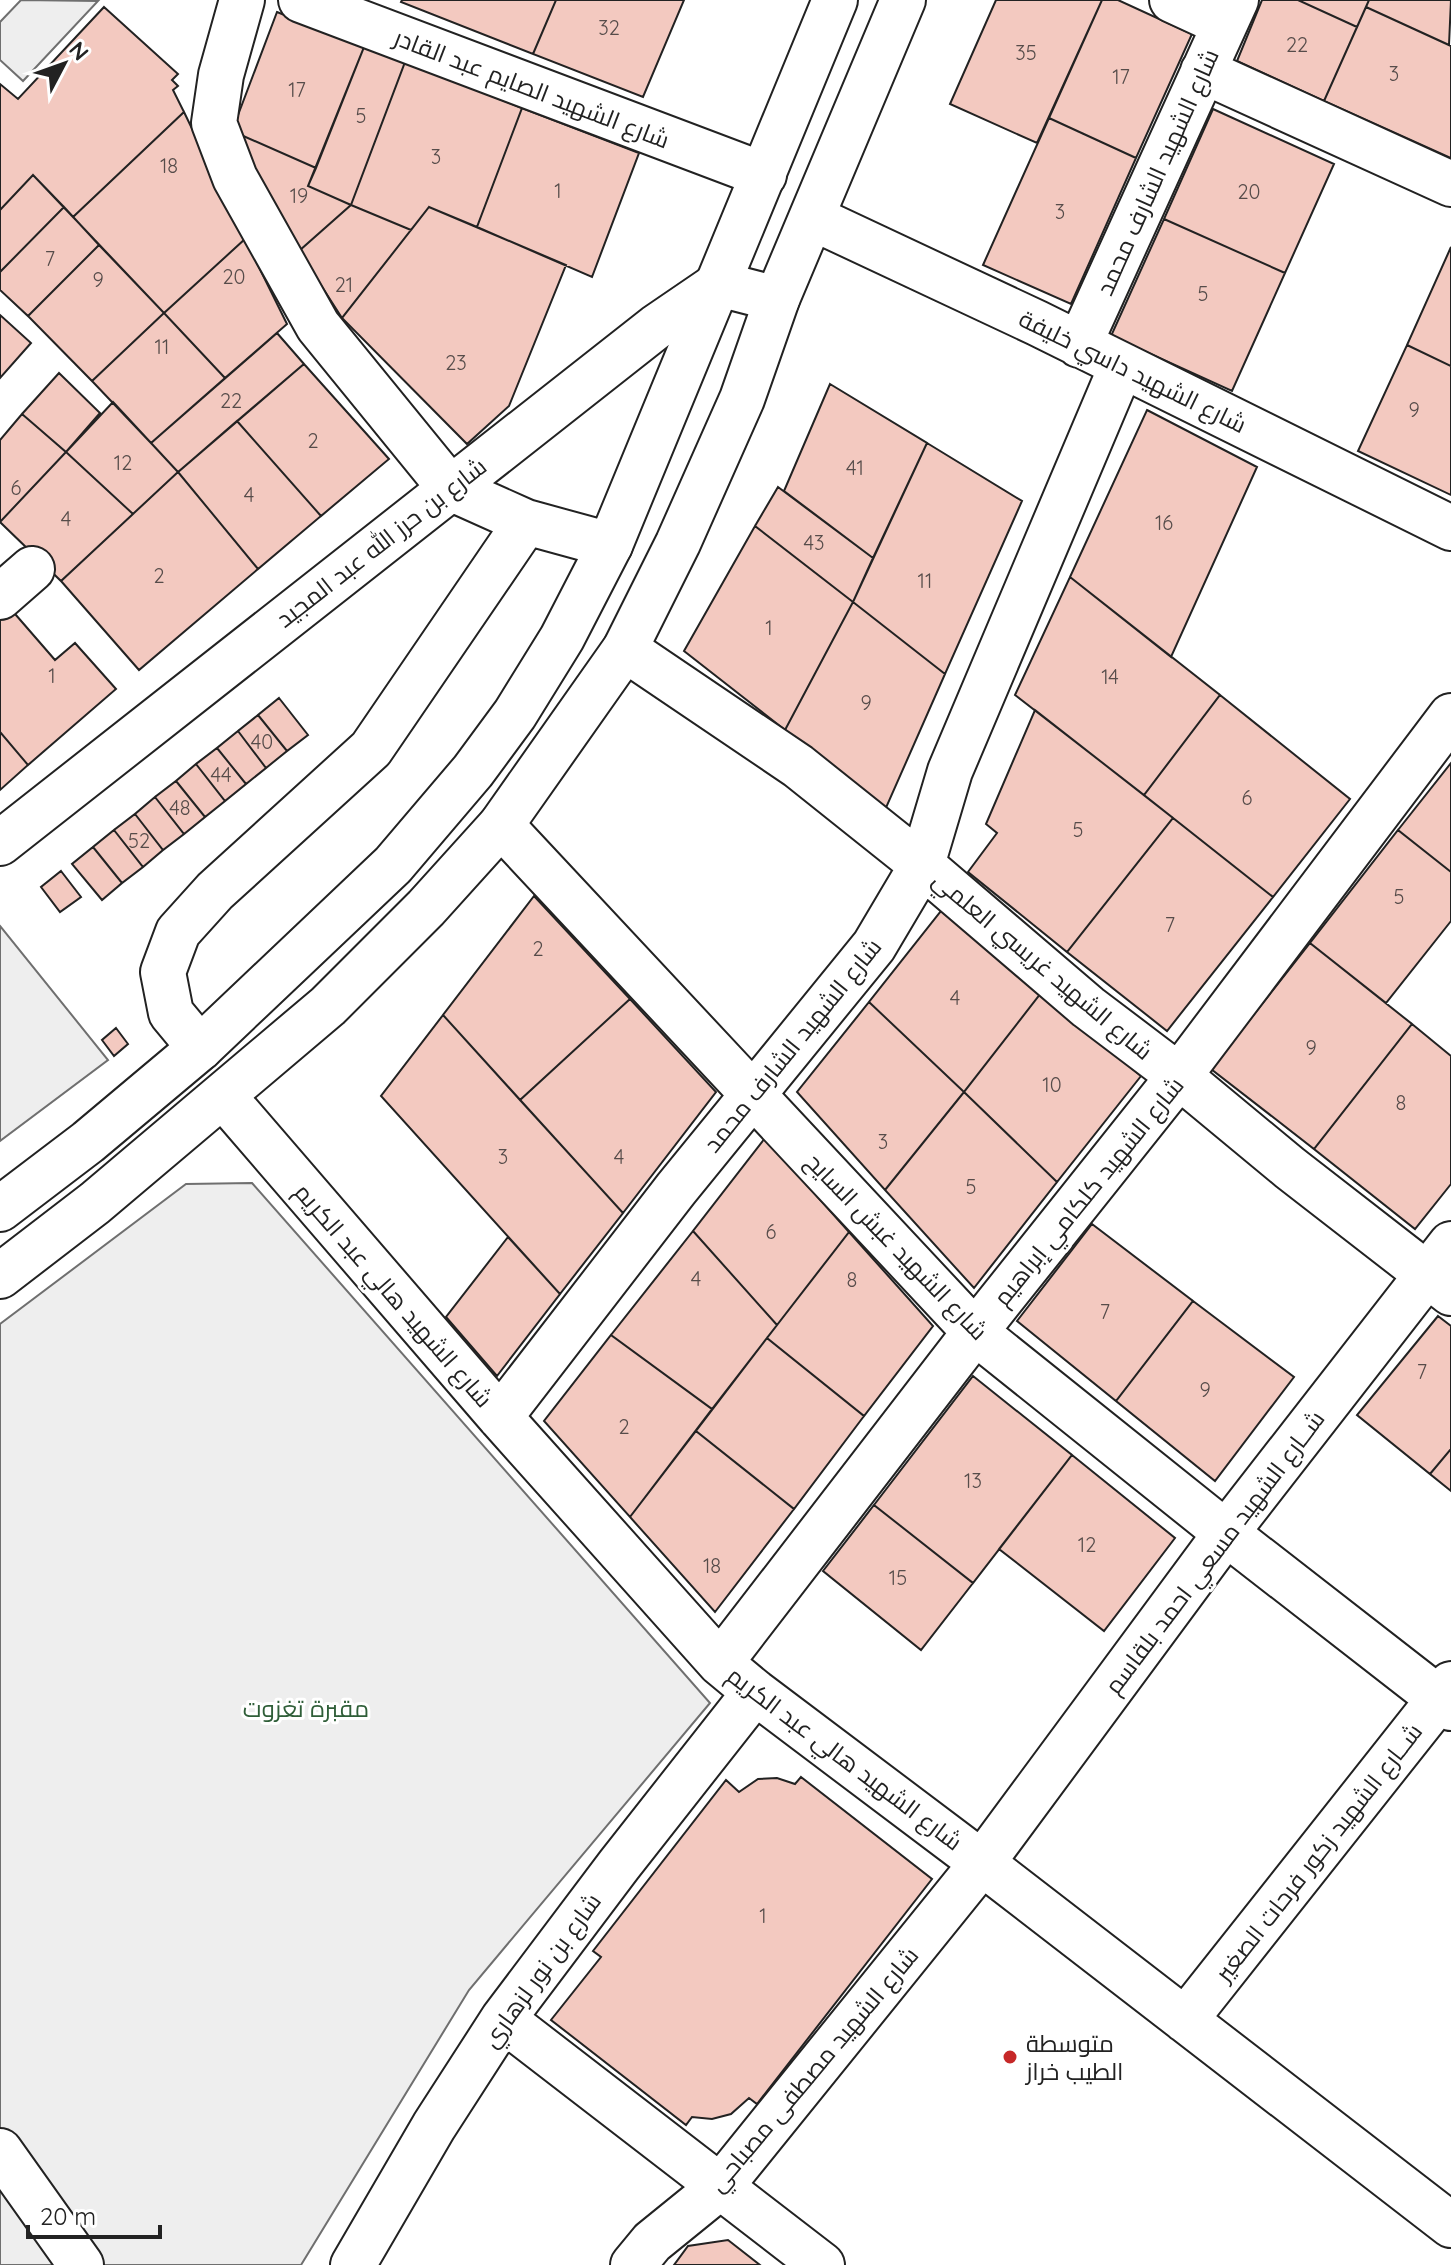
<svg xmlns="http://www.w3.org/2000/svg" width="1451" height="2265" viewBox="0 0 1451 2265" font-family="Quicksand,Cairo,sans-serif">
<rect width="100%" height="100%" fill="#fff"/>
<!-- green -->
<path fill="#eee" stroke="#6f6f6f" stroke-width="2" d="M 21,0 L 98,1 L 23,81 L 0,60 L 0,22 Z
M 0,926 L 108,1060 L 0,1141 Z
M 252,1183 L 710,1703 L 469,1990 L 301,2265 L 0,2265 L 0,1324 L 186,1184 Z"/>
<!-- building -->
<path fill="#f3c9c0" stroke="#222" stroke-width="2" d="M 402,0 L 556,0 L 533,54 L 401,2 Z
M 556,0 L 684,0 L 643,97 L 533,54 Z
M 996,0 L 1102,0 L 1037,143 L 950,104 Z
M 1102,0 L 1118,0 L 1192,34 L 1136,158 L 1049,118 Z
M 1262,0 L 1298,0 L 1357,27 L 1324,101 L 1237,61 Z
M 1298,0 L 1369,0 L 1357,27 Z
M 1369,0 L 1451,0 L 1449,45 L 1366,7 Z
M 104,7 L 178,74 L 172,80 L 178,86 L 173,90 L 184,112 L 73,217 L 33,175 L 0,210 L 0,84 L 18,99 Z
M 1366,7 L 1451,46 L 1451,158 L 1324,101 Z
M 277,12 L 364,47 L 316,168 L 232,131 Z
M 364,47 L 405,62 L 351,205 L 308,186 Z
M 405,62 L 522,108 L 477,227 L 429,207 L 411,230 L 351,205 Z
M 522,108 L 639,153 L 592,277 L 477,227 Z
M 1213,109 L 1334,164 L 1285,273 L 1164,219 Z
M 184,112 L 245,239 L 164,313 L 73,217 Z
M 1049,118 L 1136,158 L 1071,304 L 983,265 Z
M 232,131 L 316,168 L 308,186 L 351,205 L 299,251 Z
M 33,175 L 64,207 L 0,272 L 0,210 Z
M 351,205 L 411,230 L 342,318 L 299,251 Z
M 64,207 L 99,245 L 28,316 L 0,290 L 0,272 Z
M 429,207 L 566,265 L 509,406 L 467,444 L 342,318 Z
M 1164,219 L 1285,273 L 1232,391 L 1111,336 Z
M 245,239 L 287,324 L 225,378 L 164,313 Z
M 99,245 L 164,313 L 92,381 L 28,316 Z
M 1451,247 L 1451,366 L 1407,345 Z
M 164,313 L 225,378 L 151,443 L 92,381 Z
M 0,315 L 31,343 L 0,378 Z
M 277,333 L 304,364 L 178,472 L 151,443 Z
M 1407,345 L 1451,366 L 1451,495 L 1358,451 Z
M 304,364 L 389,459 L 321,516 L 237,421 Z
M 59,373 L 100,413 L 66,452 L 22,414 Z
M 830,384 L 927,443 L 873,558 L 784,491 Z
M 113,402 L 178,472 L 133,514 L 66,452 Z
M 1147,410 L 1257,467 L 1171,657 L 1070,577 Z
M 22,414 L 66,452 L 0,522 L 0,440 Z
M 237,421 L 321,516 L 258,569 L 178,472 Z
M 927,443 L 1022,501 L 945,674 L 853,602 Z
M 66,452 L 133,514 L 61,581 L 0,522 Z
M 178,472 L 258,569 L 139,670 L 61,581 Z
M 778,487 L 873,558 L 853,602 L 755,526 Z
M 755,526 L 853,602 L 785,730 L 684,651 Z
M 1070,577 L 1220,695 L 1144,795 L 1015,695 Z
M 853,602 L 945,674 L 885,810 L 785,730 Z
M 9,607 L 55,660 L 75,643 L 116,689 L 28,765 L 0,732 L 0,614 Z
M 1220,695 L 1350,799 L 1273,897 L 1144,795 Z
M 279,698 L 308,735 L 287,751 L 258,715 Z
M 1035,710 L 1173,818 L 1067,952 L 968,872 L 997,833 L 986,824 Z
M 258,715 L 287,751 L 266,768 L 238,731 Z
M 238,731 L 266,768 L 246,784 L 217,748 Z
M 0,732 L 28,765 L 0,790 Z
M 217,748 L 246,784 L 225,801 L 196,764 Z
M 1451,763 L 1451,872 L 1398,830 Z
M 196,764 L 225,801 L 205,817 L 176,781 Z
M 176,781 L 205,817 L 184,834 L 155,797 Z
M 155,797 L 184,834 L 163,850 L 135,814 Z
M 135,814 L 163,850 L 143,867 L 114,830 Z
M 1173,818 L 1273,897 L 1167,1031 L 1067,952 Z
M 114,830 L 143,867 L 122,883 L 93,847 Z
M 1398,830 L 1451,872 L 1451,921 L 1386,1003 L 1310,943 Z
M 93,847 L 122,883 L 102,900 L 72,864 Z
M 61,871 L 81,897 L 60,912 L 41,887 Z
M 534,896 L 630,999 L 520,1100 L 443,1015 Z
M 941,911 L 1041,993 L 964,1092 L 869,1002 Z
M 1310,943 L 1412,1024 L 1314,1149 L 1211,1069 Z
M 1041,993 L 1141,1076 L 1057,1182 L 964,1092 Z
M 630,999 L 716,1092 L 623,1213 L 520,1100 Z
M 869,1002 L 964,1092 L 885,1190 L 797,1092 Z
M 443,1015 L 623,1213 L 560,1294 L 381,1096 Z
M 1412,1024 L 1451,1056 L 1451,1184 L 1415,1229 L 1314,1149 Z
M 116,1028 L 128,1044 L 114,1056 L 102,1040 Z
M 964,1092 L 1057,1182 L 974,1288 L 885,1190 Z
M 765,1138 L 849,1232 L 777,1325 L 693,1231 Z
M 1092,1224 L 1193,1301 L 1116,1401 L 1017,1321 Z
M 693,1231 L 777,1325 L 712,1409 L 611,1335 Z
M 849,1232 L 933,1326 L 864,1416 L 767,1338 Z
M 508,1237 L 560,1294 L 497,1376 L 446,1317 Z
M 1193,1301 L 1294,1377 L 1215,1481 L 1116,1401 Z
M 1438,1316 L 1451,1326 L 1451,1449 L 1430,1474 L 1357,1415 Z
M 611,1335 L 712,1409 L 630,1517 L 544,1421 Z
M 767,1338 L 864,1416 L 794,1509 L 696,1431 Z
M 973,1376 L 1072,1455 L 973,1583 L 874,1505 Z
M 696,1431 L 794,1509 L 715,1612 L 630,1517 Z
M 1451,1449 L 1451,1491 L 1430,1474 Z
M 1072,1455 L 1175,1538 L 1104,1631 L 999,1549 Z
M 874,1505 L 973,1583 L 921,1650 L 823,1571 Z
M 801,1777 L 932,1879 L 757,2104 L 749,2098 L 731,2114 L 712,2119 L 692,2117 L 686,2125 L 551,2020 L 601,1957 L 593,1951 L 726,1780 L 739,1792 L 758,1779 L 777,1778 L 795,1784 Z
M 728,2240 L 760,2265 L 674,2265 L 688,2246 Z"/>
<g fill="none" stroke-linecap="round" stroke-linejoin="round">
<!-- minor casing -->
<g stroke="#222" stroke-width="48">
<path id="minor" d="M 242,0 L 221,75 L 214,123 L 235,178 L 318,326 L 450,488 L 526,522 L 610,545
M 301,0 L 764,175
M 1172,0 L 1224,24
M 1203,71 L 1451,184
M 813,218 L 1037,323 L 1451,528
M 1079,345 L 1236,0
M 0,597 L 32,569
M 625,649 L 798,766 L 922,865 L 1088,1007 L 1179,1076 L 1290,1168 L 1451,1293
M 501,825 L 975,1332 L 1226,1533 L 1451,1708
M 0,843 L 656,327 L 719,284 L 777,299
M 200,1048 L 171,1013 L 163,972 L 178,932 L 215,891 L 371,749 L 526,522
M 224,1097 L 500,1417 L 720,1663 L 755,1692 L 982,1863 L 1451,2225
M 500,1417 L 676,1189 L 874,946 L 922,865 L 950,771 L 1122,365
M 720,1663 L 975,1332 L 1179,1076 L 1451,716
M 503,2019 L 822,2265
M 1185,2020 L 1451,1684
M 0,2151 L 81,2265
M 353,2265 L 434,2126 L 503,2019 L 619,1865 L 755,1692
M 633,2265 L 652,2242 L 721,2186 L 982,1863 L 1226,1533 L 1451,1244"/>
</g>
<!-- highway casing -->
<g stroke="#222" stroke-width="48">
<path id="highway" d="M 0,1209 L 88,1142 L 200,1048 L 393,865 L 473,771 L 515,714 L 562,638 L 610,545 L 835,0
M 0,1276 L 95,1203 L 328,1006 L 426,908 L 501,825 L 625,649 L 678,543 L 742,399 L 777,299 L 903,0"/>
</g>
<!-- minor -->
<use href="#minor" stroke="#fff" stroke-width="44"/>
<!-- highway -->
<use href="#highway" stroke="#fff" stroke-width="44"/>
</g>
<!-- markers -->
<circle fill="#c62828" stroke="#fff" stroke-width="3" cx="1010" cy="2057" r="8"/>
<g text-anchor="middle" dominant-baseline="central" stroke-width="6" stroke-linejoin="round" paint-order="stroke">
<!-- number labels -->
<g font-size="20" fill="#564c4a">
<text x="609" y="27">32</text>
<text x="1297" y="44">22</text>
<text x="1026" y="52">35</text>
<text x="1394" y="73">3</text>
<text x="1121" y="76">17</text>
<text x="297" y="89">17</text>
<text x="361" y="115">5</text>
<text x="436" y="156">3</text>
<text x="169" y="165">18</text>
<text x="558" y="190">1</text>
<text x="1249" y="191">20</text>
<text x="299" y="195">19</text>
<text x="1060" y="211">3</text>
<text x="50" y="258">7</text>
<text x="234" y="276">20</text>
<text x="98" y="279">9</text>
<text x="344" y="284">21</text>
<text x="1203" y="293">5</text>
<text x="162" y="346">11</text>
<text x="456" y="362">23</text>
<text x="231" y="400">22</text>
<text x="1414" y="409">9</text>
<text x="313" y="440">2</text>
<text x="123" y="462">12</text>
<text x="855" y="467">41</text>
<text x="16" y="487">6</text>
<text x="249" y="494">4</text>
<text x="66" y="518">4</text>
<text x="1164" y="522">16</text>
<text x="814" y="542">43</text>
<text x="159" y="575">2</text>
<text x="925" y="580">11</text>
<text x="769" y="627">1</text>
<text x="52" y="675">1</text>
<text x="1110" y="676">14</text>
<text x="866" y="702">9</text>
<text x="262" y="741">40</text>
<text x="221" y="774">44</text>
<text x="1247" y="797">6</text>
<text x="180" y="807">48</text>
<text x="1078" y="829">5</text>
<text x="139" y="840">52</text>
<text x="1399" y="896">5</text>
<text x="1170" y="924">7</text>
<text x="538" y="948">2</text>
<text x="955" y="997">4</text>
<text x="1311" y="1047">9</text>
<text x="1052" y="1084">10</text>
<text x="1401" y="1102">8</text>
<text x="883" y="1141">3</text>
<text x="503" y="1156">3</text>
<text x="619" y="1156">4</text>
<text x="971" y="1186">5</text>
<text x="771" y="1231">6</text>
<text x="696" y="1278">4</text>
<text x="852" y="1279">8</text>
<text x="1105" y="1311">7</text>
<text x="1422" y="1371">7</text>
<text x="1205" y="1389">9</text>
<text x="624" y="1426">2</text>
<text x="973" y="1480">13</text>
<text x="1087" y="1544">12</text>
<text x="712" y="1565">18</text>
<text x="898" y="1577">15</text>
<text x="763" y="1915">1</text>
</g>
<!-- street labels -->
<g font-size="24" fill="#222" stroke="#fff">
<text transform="translate(532 88) rotate(21)">شارع الشهيد الصايم عبد القادر</text>
<text transform="translate(1157 172) rotate(-66)">شارع الشهيد الشارف محمد</text>
<text transform="translate(1133 371) rotate(26)">شارع الشهيد داسي خليفة</text>
<text transform="translate(381 542) rotate(-38)">شارع بن حرز الله عبد المجيد</text>
<text transform="translate(1043 965) rotate(40)">شارع الشهيد غريسي العلمي</text>
<text transform="translate(792 1045) rotate(-51)">شارع الشهيد الشارف محمد</text>
<text transform="translate(1088 1191) rotate(-51)">شارع الشهيد كلكامي إبراهيم</text>
<text transform="translate(897 1246) rotate(46)">شارع الشهيد غبش السايح</text>
<text transform="translate(394 1295) rotate(49)">شارع الشهيد هالي عبد الكريم</text>
<text transform="translate(1214 1552) rotate(-53)">شــارع الشهيد مسعي احمد بلقاسم</text>
<text transform="translate(845 1758) rotate(37)">شارع الشهيد هالي عبد الكريم</text>
<text transform="translate(1318 1852) rotate(-52)">شــارع الشهيد زكور فرحات الصغير</text>
<text transform="translate(541 1970) rotate(-54)">شارع بن نور لزهاري</text>
<text transform="translate(813 2069) rotate(-50)">شارع الشهيد مصطفى مصباحي</text>
</g>
<!-- park labels -->
<g font-size="24" fill="#2f5e38" stroke="#fff">
<text x="306" y="1708">مقبرة تغزوت</text>
</g>
<!-- poi labels -->
<g font-size="24" fill="#222" stroke="#fff" text-anchor="start">
<text x="1026" y="2043">متوسطة<tspan x="1026" dy="28">الطيب خراز</tspan></text>
</g>
</g>
<!-- north arrow -->
<g transform="translate(64 64) rotate(49)" stroke="#ffffff" stroke-width="6" paint-order="stroke">
<path d="M0-6L14 30L0 20L-14 30Z" fill="#222222"/>
<text y="-12" font-size="22" font-weight="bold" text-anchor="middle" fill="#222222">N</text>
</g>
<!-- scale -->
<path d="M28 2225v12h132v-12" fill="none" stroke="#222222" stroke-width="4"/>
<text x="40" y="2225" font-size="24" fill="#222222" stroke="#ffffff" stroke-width="6" paint-order="stroke">20 m</text>
</svg>
